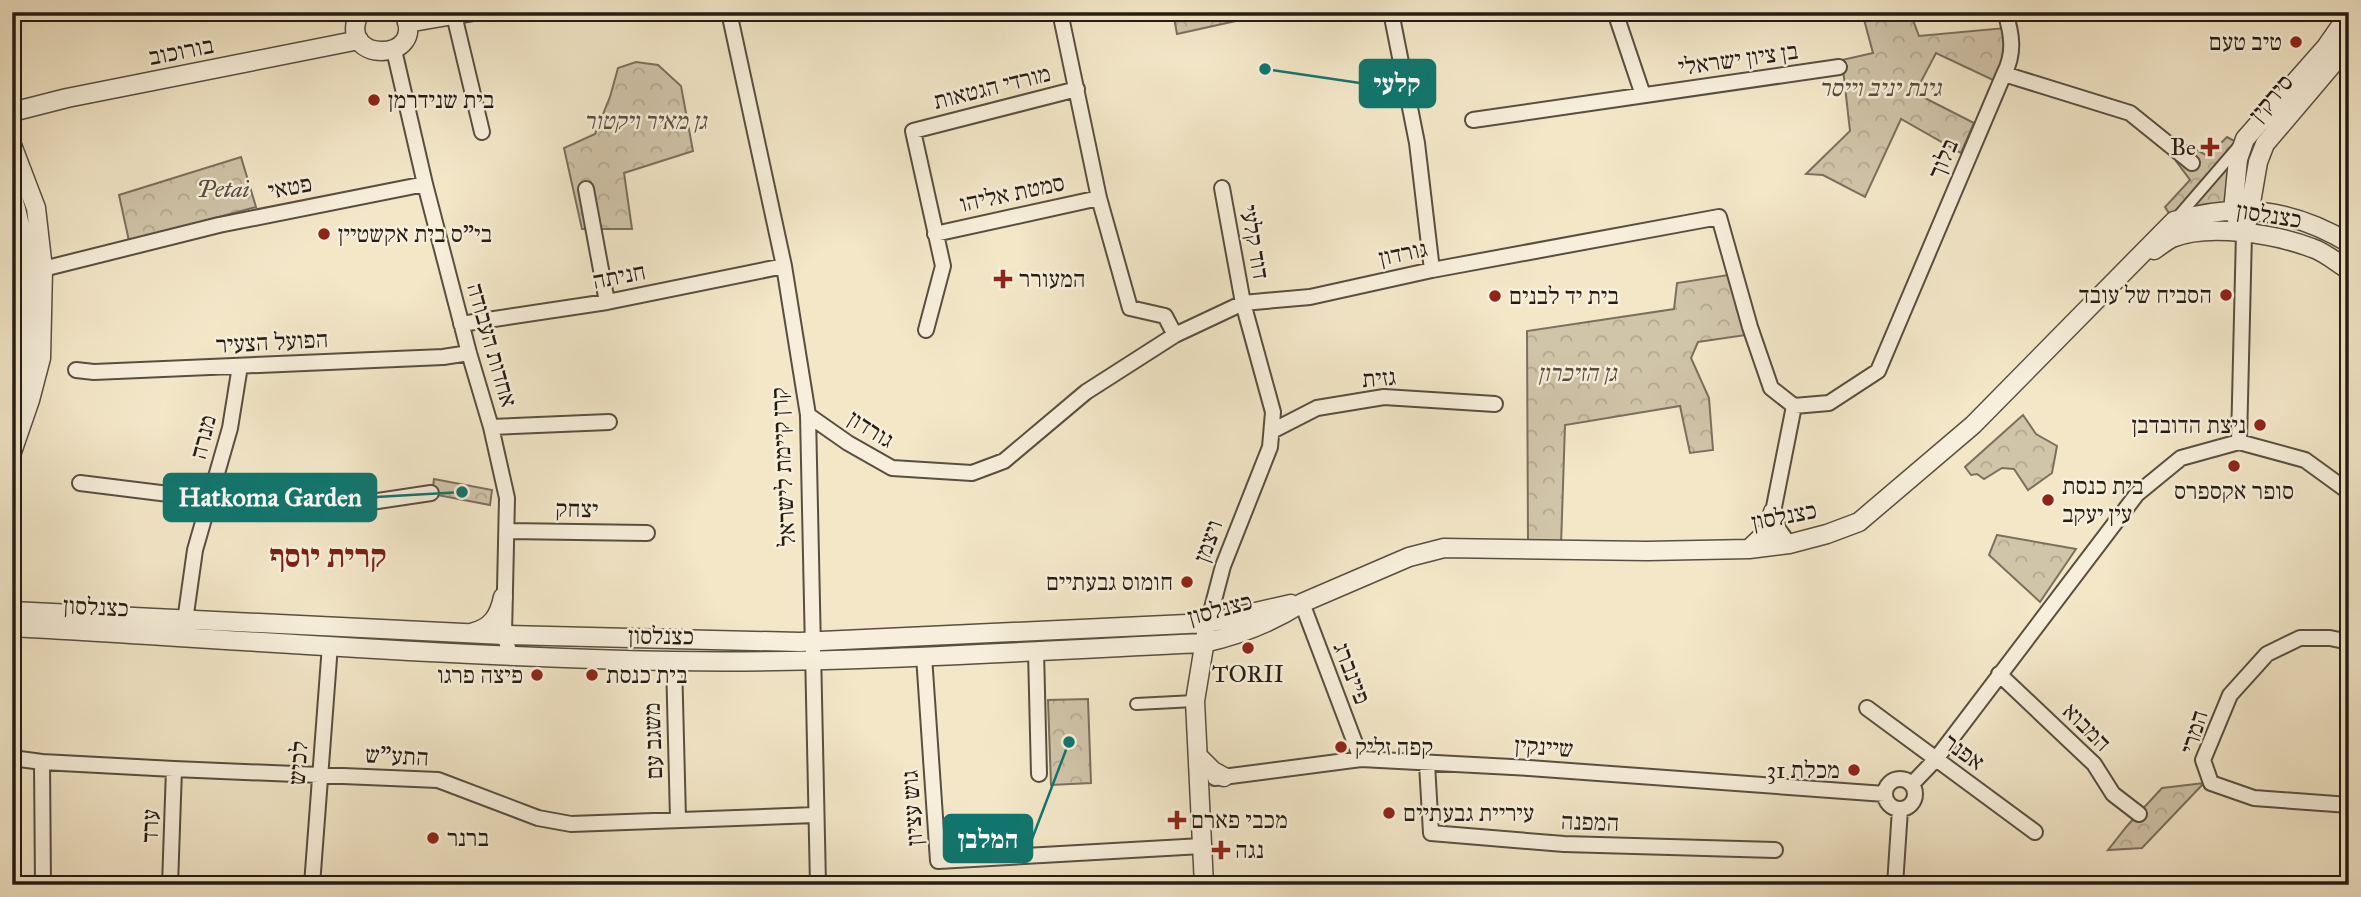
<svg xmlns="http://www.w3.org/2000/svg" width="2361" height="897" viewBox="0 0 2361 897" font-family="'IM FELL Great Primer','Frank Ruhl Libre',serif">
<defs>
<pattern id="forest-crowns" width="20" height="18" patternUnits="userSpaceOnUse" patternTransform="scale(1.75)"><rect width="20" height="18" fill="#d0c4a9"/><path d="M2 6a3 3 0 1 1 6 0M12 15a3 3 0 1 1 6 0" fill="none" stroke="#b2a890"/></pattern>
</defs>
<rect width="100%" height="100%" fill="#f3e7c8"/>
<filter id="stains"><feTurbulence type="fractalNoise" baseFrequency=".00286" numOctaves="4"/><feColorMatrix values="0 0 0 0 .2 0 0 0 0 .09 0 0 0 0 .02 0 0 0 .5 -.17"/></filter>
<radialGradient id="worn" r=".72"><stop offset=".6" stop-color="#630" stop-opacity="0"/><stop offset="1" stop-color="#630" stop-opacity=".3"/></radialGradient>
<!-- forest -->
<path fill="url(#forest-crowns)" stroke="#7a705e" stroke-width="2" d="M 1173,12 L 1234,12 L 1236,21 L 1177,34 Z
M 1862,12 L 1910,12 L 1919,36 L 2005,28 L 2007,58 L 1993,80 L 1936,53 L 1915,93 L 1974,123 L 1961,153 L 1901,119 L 1865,197 L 1823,175 L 1806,174 L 1850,131 L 1842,60 L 1873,53 Z
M 636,62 L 658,65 L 681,86 L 693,151 L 624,173 L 632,229 L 582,229 L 564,148 L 595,134 L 610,97 L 618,68 Z
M 2227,137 L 2240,144 L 2233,211 L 2174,221 L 2165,207 L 2190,180 L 2176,161 L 2187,145 L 2208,156 Z
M 241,157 L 256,207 L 129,241 L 119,195 Z
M 1728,275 L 1746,335 L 1698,342 L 1691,358 L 1709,398 L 1713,450 L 1690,453 L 1680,406 L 1565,425 L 1561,546 L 1528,544 L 1527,331 L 1674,309 L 1677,283 Z
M 2023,415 L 2036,434 L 2057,446 L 2052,473 L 2028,490 L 2014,469 L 2002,468 L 1984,479 L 1977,474 L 1971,475 L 1965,467 Z
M 434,479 L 492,490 L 490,505 L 432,494 Z
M 1997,535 L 2076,549 L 2040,602 L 1989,555 Z
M 1088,699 L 1091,783 L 1051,785 L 1048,700 Z
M 2204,783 L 2142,848 L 2108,850 L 2127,826 L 2162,788 Z"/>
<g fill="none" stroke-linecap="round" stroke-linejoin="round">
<!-- pedestrian casing -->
<g stroke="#584f40" stroke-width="14">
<path id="pedestrian" d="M 2176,219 L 2239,146
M 1136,704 L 1195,701"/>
</g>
<!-- minor casing -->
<g stroke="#584f40" stroke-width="18">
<path id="minor" d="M 729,12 L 784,266 L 808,415 L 818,885
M 1060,12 L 1099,198 L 1130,308 L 1165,316 L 1175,335
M 1391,12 L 1417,143 L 1432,270
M 1615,12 L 1643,95
M 454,15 L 482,132
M 394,50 L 425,184 L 469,353 L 491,427 L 507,498 L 504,635 L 511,657
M 2004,74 L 2130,113 L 2192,163
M 1473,120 L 1839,67
M 586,189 L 607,302
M 935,234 L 1099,198
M 43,269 L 219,225 L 425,184
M 461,324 L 607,302 L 784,266
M 926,330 L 943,266 L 913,131 L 1077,89
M 76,370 L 94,372 L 443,357 L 469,353
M 1794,406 L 1829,403 L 1878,371 L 2004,74 C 2015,53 2012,34 2005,12
M 808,415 L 848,443 L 892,468 L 972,473 L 1004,461 L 1086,392 L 1175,335 L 1243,303 L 1310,297 L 1432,270 L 1719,217 L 1750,327 L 1771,388 L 1794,406
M 491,427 L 609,422
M 1272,431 L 1317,408 L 1384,397 L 1495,404
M 2239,442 L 2244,233
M 80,483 L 209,499 L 358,504 L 431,493
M 507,531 L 647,533
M 1789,544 L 1779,530 L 1773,512 L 1794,406
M 1302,603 L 1361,759
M 1208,623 L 1223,566 L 1270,447 L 1273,412 L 1243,303 L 1222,188
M 184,628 L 195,550 L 230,428 L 240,366
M 2349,642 L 2330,638 L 2300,638 L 2267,654 L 2230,695 L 2203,760 L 2211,783 L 2254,798 L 2349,805
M 1036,651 L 1039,774
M 924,656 L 938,861 L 1202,846
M 674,661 L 678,819
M 1999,674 L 2094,764 L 2113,794 L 2139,814
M 1867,708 L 2035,832
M 12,758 L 42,762 L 174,769 L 438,780 L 538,818 L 571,824 L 815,815
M 42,762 L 43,885
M 1427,764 L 1431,833 L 1564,844 L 1775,850
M 1215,778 L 1361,759 L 1529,768 L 1885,794
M1885 794a15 15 0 1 1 30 0a15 15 0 1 1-30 0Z
M 1912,784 L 1936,759 L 2137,494 L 2181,458 L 2239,442 L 2305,460 L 2349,492
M 170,885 L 174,769
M 312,885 L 330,645
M 1895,885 L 1900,809"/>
</g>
<!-- tertiary casing -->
<g stroke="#584f40" stroke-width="21">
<path id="tertiary" d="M 360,12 C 333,64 431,64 403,12
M 407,23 L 471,12
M 12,112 L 67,98 L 359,40
M 12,145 L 36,208 L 43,269 L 41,358 L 30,400 L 12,452
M 12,194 C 34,271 34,327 12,404
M 2248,220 L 2258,162 L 2265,144 L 2349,45
M 2244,233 L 2233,211 L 2238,159 L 2245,139 L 2326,47 L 2349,14
M 2154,250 C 2160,246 2166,241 2172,238 C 2209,223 2275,234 2312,248 C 2325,252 2337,263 2349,270
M 1750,548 L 1768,531 L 1773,512
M 12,611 L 504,635 L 800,642 L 1208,623 L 1291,604
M 12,627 C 232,639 451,657 671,661 C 848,664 1026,651 1204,643 C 1239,635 1271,623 1302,603 L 1409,557 L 1444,548 L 1647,551 L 1749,549 L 1789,544 L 1827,534 L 1859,522 L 1973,425 L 2174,221 C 2238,202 2292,209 2349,243
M 471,633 C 492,628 499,616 503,597
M 1198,756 L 1213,771 L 1224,777
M 1204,885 L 1195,701 L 1206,634"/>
</g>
<!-- pedestrian -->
<use href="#pedestrian" stroke="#f7efdb" stroke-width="10"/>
<!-- minor -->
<use href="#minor" stroke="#f7efdb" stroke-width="14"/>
<!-- tertiary -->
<use href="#tertiary" stroke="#f7efdb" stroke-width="18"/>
</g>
<!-- markers -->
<g fill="#8f2418" stroke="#f7efdb" stroke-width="2.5">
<circle cx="2296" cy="42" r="7"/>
<circle cx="374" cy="100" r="7"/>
<path d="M2206.5 136.5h7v7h7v7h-7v7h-7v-7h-7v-7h7z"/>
<circle cx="324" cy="234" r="7"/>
<path d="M999.5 268.5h7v7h7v7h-7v7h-7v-7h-7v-7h7z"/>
<circle cx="2226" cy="295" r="7"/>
<circle cx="1495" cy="296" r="7"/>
<circle cx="2260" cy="425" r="7"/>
<circle cx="2234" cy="466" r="7"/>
<circle cx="2048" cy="500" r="7"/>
<circle cx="1187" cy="582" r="7"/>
<circle cx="1248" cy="648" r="7"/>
<circle cx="537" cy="675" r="7"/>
<circle cx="592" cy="675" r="7"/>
<circle cx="1341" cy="747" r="7"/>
<circle cx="1854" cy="770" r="7"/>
<circle cx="1389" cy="813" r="7"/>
<path d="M1173.5 809.5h7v7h7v7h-7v7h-7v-7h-7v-7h7z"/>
<circle cx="433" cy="838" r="7"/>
<path d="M1217.5 839.5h7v7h7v7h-7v7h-7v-7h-7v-7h7z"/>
</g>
<g text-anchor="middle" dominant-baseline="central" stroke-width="5" stroke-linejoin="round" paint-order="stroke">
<!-- poi labels -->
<g font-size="24" fill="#251c12" stroke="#f7efdb" text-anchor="start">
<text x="2282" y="42" text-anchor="end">טיב טעם</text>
<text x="388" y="100">בית שנידרמן</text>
<text x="2196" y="147" text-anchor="end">Be</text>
<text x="338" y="234">בי"ס בית אקשטיין</text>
<text x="1019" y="279">המעורר</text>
<text x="2212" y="295" text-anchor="end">הסביח של עובד</text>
<text x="1509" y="296">בית יד לבנים</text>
<text x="2246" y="425" text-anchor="end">ניצת הדובדבן</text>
<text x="2062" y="486">בית כנסת<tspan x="2062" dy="28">עין יעקב</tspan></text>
<text x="2234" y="491" text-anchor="middle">סופר אקספרס</text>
<text x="1173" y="582" text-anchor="end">חומוס גבעתיים</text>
<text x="1248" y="674" text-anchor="middle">TORII</text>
<text x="523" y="675" text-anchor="end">פיצה פרגו</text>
<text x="606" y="675">בית כנסת</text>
<text x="1355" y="747">קפה זליק</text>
<text x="1840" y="770" text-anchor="end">מכלת 31</text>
<text x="1403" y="813">עיריית גבעתיים</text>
<text x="1191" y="820">מכבי פארם</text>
<text x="447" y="838">ברנר</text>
<text x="1235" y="850">נגה</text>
</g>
<!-- street labels -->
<g font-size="24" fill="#251c12" stroke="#f7efdb">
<text transform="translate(181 51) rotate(-11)">בורוכוב</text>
<text transform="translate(1738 59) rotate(-8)">בן ציון ישראלי</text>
<text transform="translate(992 87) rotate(-14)">מורדי הגטאות</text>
<text transform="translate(2271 98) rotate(-50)">סירקין</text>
<text transform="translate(1943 159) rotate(-67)">בלוך</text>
<text transform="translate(290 187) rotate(-11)">פטאי</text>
<text transform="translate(1012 193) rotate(-12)">סמטת אליהו</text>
<text transform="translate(2269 215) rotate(9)">כצנלסון</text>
<text transform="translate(1255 242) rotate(80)">דוד קלעי</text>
<text transform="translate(1403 253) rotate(-12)">גורדון</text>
<text transform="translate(619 276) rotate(-11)">חניתה</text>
<text transform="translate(272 342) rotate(-3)">הפועל הצעיר</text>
<text transform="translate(492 345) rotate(74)">אחדות העבודה</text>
<text transform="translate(1379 378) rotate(-4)">גזית</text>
<text transform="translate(871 429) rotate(32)">גורדון</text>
<text transform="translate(203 437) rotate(-76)">מנרה</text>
<text transform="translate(783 467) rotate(-93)">קרן קיימת לישראל</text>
<text transform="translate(577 509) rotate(1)">יצחק</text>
<text transform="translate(1784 516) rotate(-11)">כצנלסון</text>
<text transform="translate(1208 541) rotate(-70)">ויצמן</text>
<text transform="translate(96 607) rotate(3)">כצנלסון</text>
<text transform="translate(1220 609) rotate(-15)">כצנלסון</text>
<text transform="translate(661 636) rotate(1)">כצנלסון</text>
<text transform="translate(1352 673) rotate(69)">פיינברג</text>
<text transform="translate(2087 727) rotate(45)">המבוא</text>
<text transform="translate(2194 732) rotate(-73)">המרי</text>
<text transform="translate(653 741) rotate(-92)">משגב עם</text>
<text transform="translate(1544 747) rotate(4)">שיינקין</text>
<text transform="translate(1964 752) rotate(36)">אפנר</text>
<text transform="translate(397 756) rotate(3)">התע"ש</text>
<text transform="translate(298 763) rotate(-86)">לכיש</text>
<text transform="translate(912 808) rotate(-94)">גוש עציון</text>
<text transform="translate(1590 822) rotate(2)">המפנה</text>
<text transform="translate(150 826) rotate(-88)">ערד</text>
</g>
<!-- park labels -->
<g font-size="24" font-style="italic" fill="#584e3f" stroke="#f7efdb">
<text x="1880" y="88">גינת יניב וייסר</text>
<text x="645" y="121">גן מאיר ויקטור</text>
<text x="223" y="189">Petai</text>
<text x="1577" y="373">גן הזיכרון</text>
</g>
<!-- district labels -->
<g font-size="32" font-weight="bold" fill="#7a1f14" stroke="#f7efdb">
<text x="328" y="556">קרית יוסף</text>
</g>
</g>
<!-- callouts -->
<path fill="none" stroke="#0f766e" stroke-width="2.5" d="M1265 69L1360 83M462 492L376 497M1069 742L1032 839"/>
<g fill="#0f766e" stroke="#f7efdb" stroke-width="2.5">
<circle cx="1265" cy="69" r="7"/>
<circle cx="462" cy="492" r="7"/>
<circle cx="1069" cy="742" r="7"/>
</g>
<g fill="#0f766e" stroke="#0f766e" stroke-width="2.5">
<rect x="1360" y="60" width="75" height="47" rx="7"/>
<rect x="164" y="474" width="212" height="47" rx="7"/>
<rect x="944" y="815" width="88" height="47" rx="7"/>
</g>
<g font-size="26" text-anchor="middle" font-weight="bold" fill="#fff">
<text x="1397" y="92">קלעי</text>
<text x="270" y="506">Hatkoma Garden</text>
<text x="988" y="848">המלבן</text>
</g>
<!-- margin -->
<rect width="2361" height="897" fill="none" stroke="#f3e7c8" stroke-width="42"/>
<rect x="14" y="14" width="2333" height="869" fill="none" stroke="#251c12" stroke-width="3.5"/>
<rect x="21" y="21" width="2319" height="855" fill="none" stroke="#251c12" stroke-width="2"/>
<rect width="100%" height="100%" filter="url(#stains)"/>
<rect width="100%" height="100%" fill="url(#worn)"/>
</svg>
